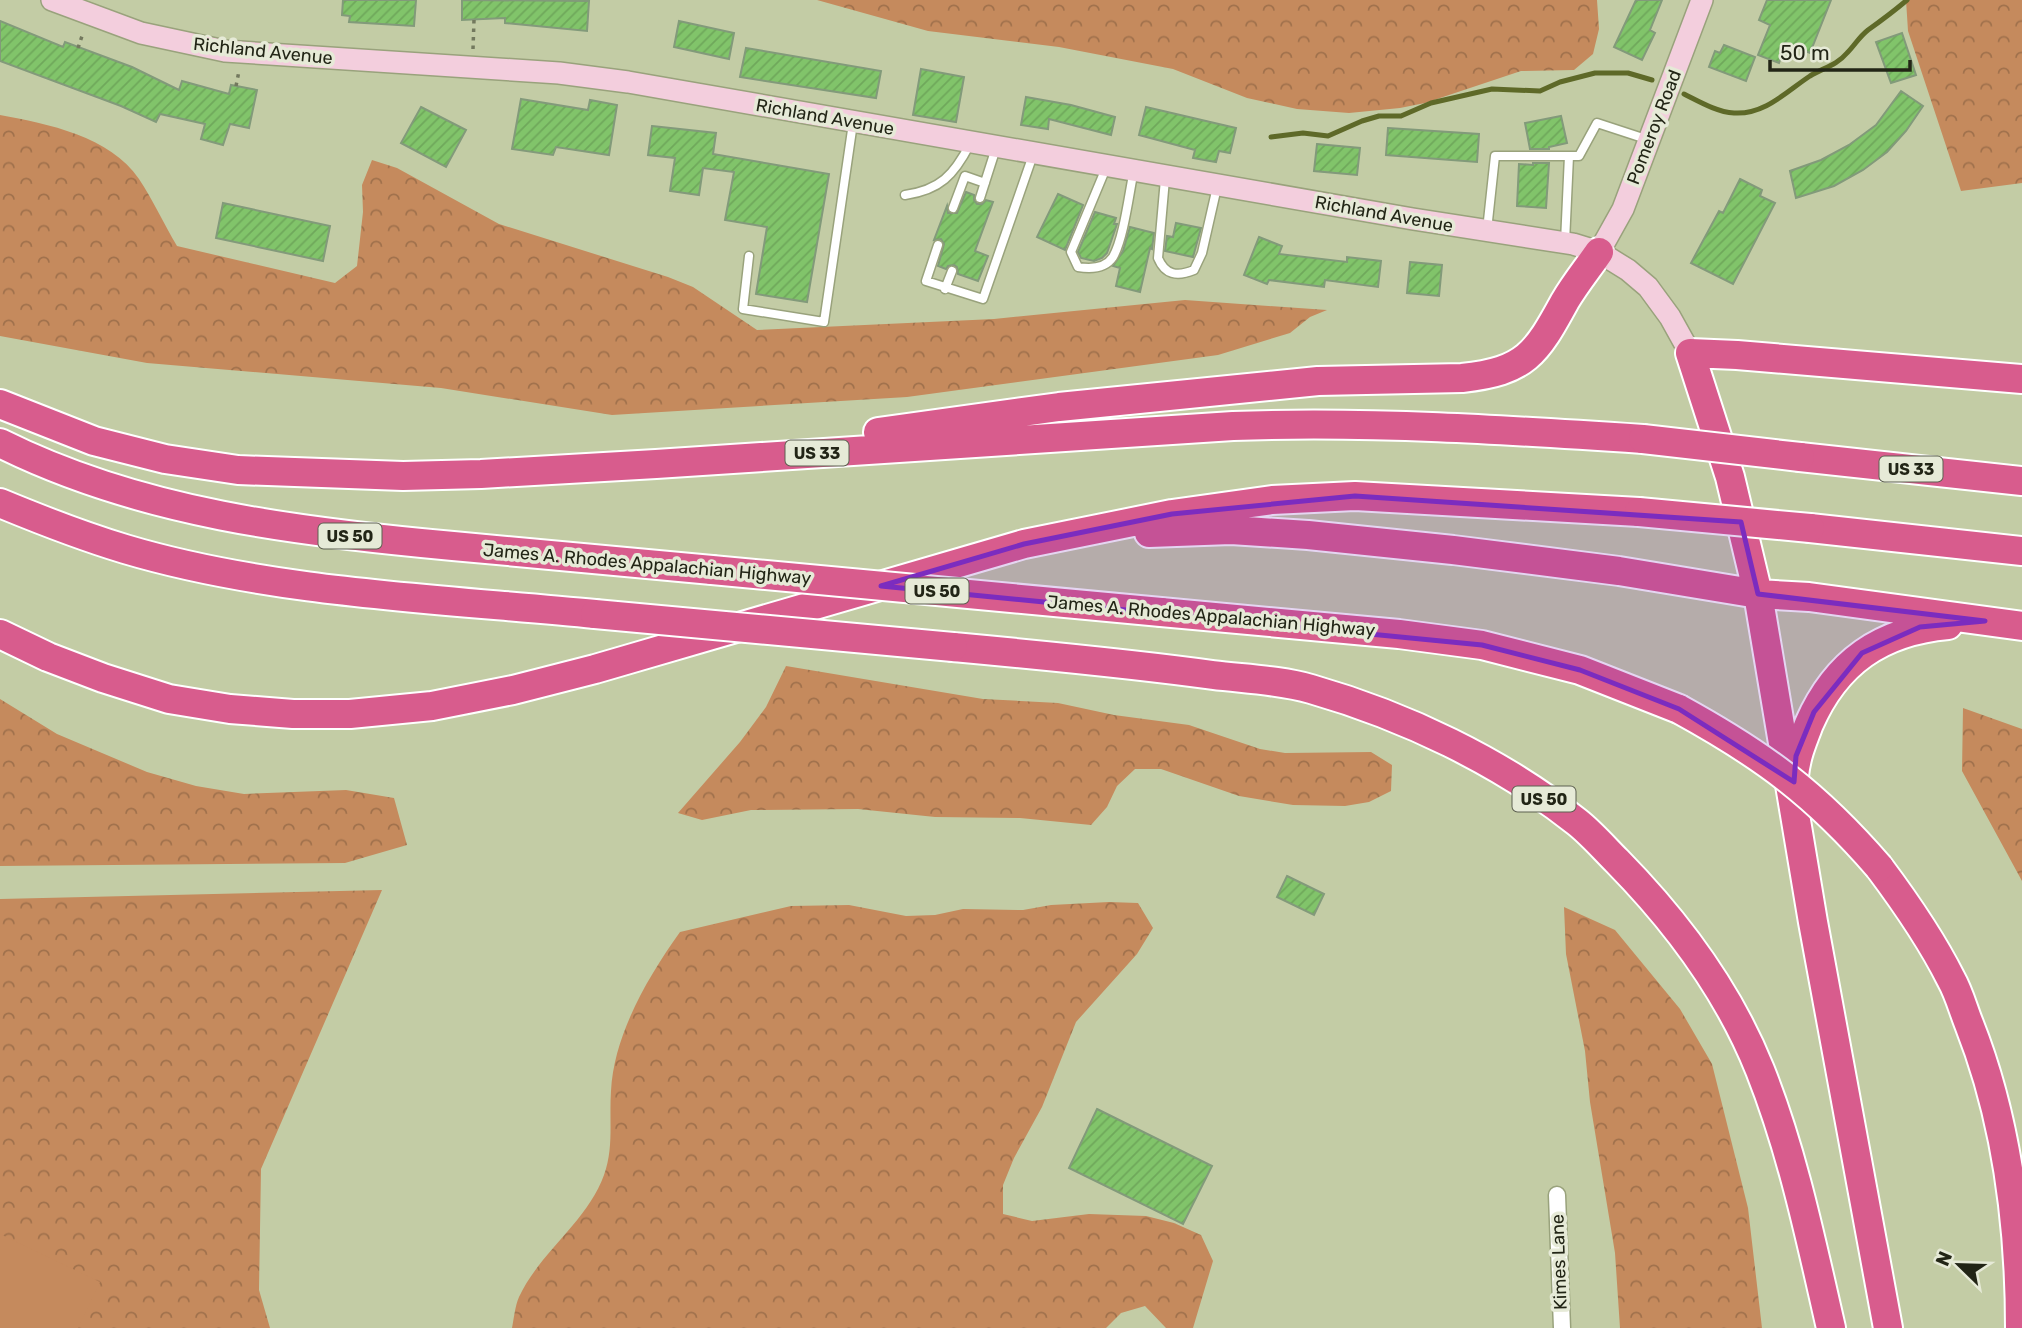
<svg xmlns="http://www.w3.org/2000/svg" width="2022" height="1328" viewBox="0 0 2022 1328" font-family="Rubik,sans-serif">
<defs>
<pattern id="forest-crowns" width="20" height="18" patternUnits="userSpaceOnUse" patternTransform="scale(1.75)"><rect width="20" height="18" fill="#c58a5d"/><path d="M2 6a3 3 0 1 1 6 0M12 15a3 3 0 1 1 6 0" fill="none" stroke="#a0714c"/></pattern>
<pattern id="building-hatch" width="6" height="6" patternUnits="userSpaceOnUse" patternTransform="scale(1.75)"><rect width="6" height="6" fill="#81c46a"/><path d="M-1 1l2-2M0 6l6-6M5 7l2-2" fill="none" stroke="#6fa85b"/></pattern>
</defs>
<rect width="100%" height="100%" fill="#c3cca5"/>
<!-- forest -->
<path fill="url(#forest-crowns)" d="M 817,0 L 1597,0 L 1599,29 L 1593,54 L 1574,70 L 1521,71 L 1425,103 L 1400,108 L 1349,113 L 1297,109 L 1247,98 L 1173,69 L 1059,47 L 928,31 Z
M 1906,0 L 2022,0 L 2022,183 L 1961,191 L 1908,31 Z
M 0,115 C 48,124 110,136 139,179 C 153,200 164,224 177,246 L 335,283 L 357,266 L 363,212 L 362,185 L 372,160 L 397,168 L 499,224 L 668,277 L 693,287 L 757,330 L 994,319 L 1185,300 L 1327,310 L 1310,317 L 1290,333 L 1218,355 L 907,397 L 612,415 L 441,388 L 147,363 L 0,336 Z
M 786,666 L 983,699 L 1058,703 L 1114,715 L 1189,725 L 1260,749 L 1285,753 L 1371,752 L 1392,765 L 1391,791 L 1369,802 L 1345,806 L 1293,805 L 1239,796 L 1161,769 L 1135,769 L 1117,786 L 1107,807 L 1091,825 L 1020,818 L 935,817 L 858,809 L 751,810 L 702,820 L 678,813 L 740,742 L 766,707 Z
M 0,699 L 57,734 L 147,772 L 196,786 L 244,794 L 346,790 L 394,798 L 407,845 L 345,863 L 0,866 Z
M 1963,708 L 2022,729 L 2022,881 L 1962,771 Z
M 382,890 L 261,1169 L 259,1290 L 270,1328 L 0,1328 L 0,899 Z
M 1109,902 L 1138,903 L 1153,928 L 1137,954 L 1076,1022 L 1042,1107 L 1014,1158 L 1003,1185 L 1003,1214 L 1032,1221 L 1089,1214 L 1146,1216 L 1174,1223 L 1201,1235 L 1213,1261 L 1193,1328 L 1166,1328 L 1145,1306 L 1121,1313 L 1106,1328 L 512,1328 C 514,1318 515,1306 519,1297 C 540,1252 587,1222 604,1175 C 614,1148 609,1119 611,1091 C 614,1034 648,977 680,932 L 791,906 L 849,905 L 906,916 L 935,915 L 963,909 L 1023,910 L 1051,905 Z
M 1564,907 L 1615,930 L 1680,1009 L 1712,1064 L 1748,1208 L 1762,1328 L 1620,1328 L 1615,1253 L 1590,1102 L 1585,1051 L 1566,954 Z"/>
<!-- green -->
<path fill="#c58a5d" d="M 0,1234 L 100,1282 L 78,1328 L 0,1328 Z"/>
<g fill="none" stroke-linecap="round" stroke-linejoin="round">
<!-- stream -->
<path stroke="#5e6928" stroke-width="5" d="M 1684,94 C 1700,102 1717,112 1734,113 C 1765,115 1787,91 1810,76 C 1823,68 1837,65 1847,53 C 1855,45 1859,37 1868,30 C 1882,20 1894,11 1907,0
M 1271,137 L 1303,133 L 1328,136 L 1362,121 L 1379,116 L 1401,116 L 1431,103 L 1492,89 L 1540,91 L 1560,82 L 1595,73 L 1628,73 L 1652,80"/>
</g>
<!-- building -->
<path fill="url(#building-hatch)" stroke="#829a7a" stroke-width="2" d="M 343,0 L 416,0 L 414,26 L 349,22 L 350,16 L 342,15 Z
M 462,0 L 589,1 L 587,31 L 505,23 L 505,18 L 462,20 Z
M 1636,0 L 1662,0 L 1650,30 L 1655,33 L 1642,60 L 1614,47 Z
M 1767,0 L 1831,0 L 1810,53 L 1786,43 L 1779,63 L 1758,55 L 1770,25 L 1759,20 Z
M 0,21 L 63,47 L 65,42 L 132,67 L 179,90 L 182,81 L 229,94 L 231,85 L 257,90 L 249,128 L 230,124 L 223,145 L 201,139 L 205,124 L 160,114 L 156,122 L 121,106 L 0,61 Z
M 679,21 L 734,33 L 729,59 L 674,47 Z
M 1902,33 L 1916,75 L 1891,83 L 1876,42 Z
M 1724,45 L 1755,57 L 1746,81 L 1709,67 L 1715,51 L 1720,53 Z
M 746,48 L 881,71 L 876,98 L 740,77 Z
M 921,69 L 964,77 L 956,122 L 913,115 Z
M 1901,91 L 1923,106 L 1906,131 L 1887,152 L 1863,170 L 1834,186 L 1796,198 L 1790,171 L 1821,160 L 1849,145 L 1876,125 Z
M 1026,97 L 1071,105 L 1115,117 L 1111,135 L 1049,119 L 1048,129 L 1021,125 Z
M 521,99 L 588,110 L 590,100 L 617,105 L 609,155 L 556,147 L 553,155 L 512,149 Z
M 421,107 L 466,130 L 446,167 L 401,143 Z
M 1146,107 L 1236,128 L 1230,153 L 1219,151 L 1216,162 L 1193,158 L 1195,150 L 1139,135 Z
M 1561,116 L 1567,143 L 1549,147 L 1549,149 L 1530,149 L 1525,123 Z
M 652,126 L 716,133 L 713,154 L 829,174 L 807,302 L 756,294 L 767,227 L 725,220 L 734,172 L 703,168 L 699,195 L 670,191 L 675,158 L 648,155 Z
M 1388,128 L 1479,134 L 1477,162 L 1386,155 Z
M 1317,144 L 1360,148 L 1357,175 L 1314,171 Z
M 1533,163 L 1549,163 L 1546,208 L 1517,206 L 1519,164 L 1533,165 Z
M 1740,179 L 1762,190 L 1760,196 L 1775,203 L 1733,284 L 1691,263 L 1719,211 L 1723,213 Z
M 966,192 L 974,195 L 974,200 L 977,204 L 982,204 L 986,200 L 993,202 L 975,251 L 988,256 L 978,281 L 958,274 L 957,267 L 954,265 L 948,266 L 946,269 L 938,266 L 944,244 L 941,239 L 934,240 L 947,206 L 948,213 L 957,213 Z
M 1058,194 L 1083,205 L 1065,250 L 1037,237 Z
M 223,203 L 330,226 L 323,261 L 216,238 Z
M 1095,212 L 1116,218 L 1114,224 L 1117,224 L 1107,253 L 1102,258 L 1094,261 L 1081,258 L 1078,252 Z
M 1176,223 L 1201,228 L 1193,257 L 1165,251 L 1167,236 L 1173,237 Z
M 1130,227 L 1154,233 L 1152,249 L 1150,248 L 1140,292 L 1116,286 L 1120,268 L 1113,266 L 1123,251 Z
M 1259,237 L 1282,246 L 1279,254 L 1347,262 L 1347,257 L 1381,261 L 1378,287 L 1325,280 L 1324,287 L 1269,280 L 1267,284 L 1244,275 Z
M 1410,262 L 1442,265 L 1439,296 L 1407,293 Z
M 1287,876 L 1324,894 L 1314,915 L 1277,897 Z
M 1097,1109 L 1212,1166 L 1183,1224 L 1069,1168 Z"/>
<g fill="none" stroke-linecap="round" stroke-linejoin="round">
<!-- lane casing -->
<g stroke="#99a27c" stroke-width="11">
<path id="lane" d="M 1106,168 L 1071,252 L 1078,267 C 1090,269 1105,269 1113,257 C 1124,238 1129,193 1134,170
M 1165,179 L 1158,258 C 1165,275 1177,277 1194,270 L 1202,253 L 1217,187
M 905,195 C 940,190 954,175 970,144
M 980,198 L 996,148
M 953,208 L 965,176 L 985,183
M 1487,230 L 1495,156 L 1579,156 L 1597,123 L 1649,140
M 1565,242 L 1569,156
M 938,245 L 926,281 L 983,299 L 1033,155
M 749,256 L 743,309 L 824,322 L 853,123
M 945,289 L 952,271"/>
</g>
<!-- street casing -->
<g stroke="#99a27c" stroke-width="19">
<path id="street" d="M 1557,1195 L 1562,1328"/>
</g>
<!-- secondary casing -->
<g stroke="#99a27c" stroke-width="24">
<path id="secondary" d="M 52,0 L 141,33 L 225,51 L 559,73 L 628,82 L 1413,219 L 1573,244 L 1599,252 L 1628,270 L 1648,287 L 1670,317 L 1690,353
M 1599,252 L 1623,209 L 1702,0"/>
</g>
<!-- highway casing -->
<g stroke="#fff" stroke-width="32">
<path id="highway" d="M 0,404 L 94,441 L 165,459 L 238,470 L 403,476 L 481,474 L 656,464 L 1233,426 C 1370,421 1507,430 1643,439
M 878,432 L 1059,407 L 1318,381 L 1462,378 C 1526,371 1536,354 1565,301 C 1575,284 1588,268 1599,252
M 0,443 C 140,513 299,532 453,546 C 539,554 626,562 712,570
M 1800,457 L 2022,481
M 0,503 C 41,520 82,536 125,549 C 272,593 442,599 595,614
M 1810,528 L 2022,551
M 1149,533 L 1231,530 L 1308,535 L 1453,550 L 1619,571 L 1758,594 L 1809,597 L 2022,626
M 1161,612 L 1399,634 L 1482,645 L 1580,670 L 1679,709
M 0,634 L 48,657 L 103,678 L 169,699 L 230,709 L 293,714 L 350,714 L 432,706 L 513,690 L 595,669 L 1024,544 L 1172,514 L 1272,500 L 1355,496 L 1639,512
M 953,647 C 1039,655 1126,663 1213,675 C 1245,679 1280,680 1311,689 C 1405,716 1500,761 1577,822 C 1591,833 1604,848 1617,861 C 1677,922 1728,990 1760,1070 C 1793,1153 1811,1241 1831,1328
M 1794,776 C 1796,756 1802,742 1809,724 C 1836,662 1881,631 1948,625
M 1879,867 C 1906,903 1931,939 1951,979 C 1959,993 1963,1009 1969,1024 C 2007,1120 2020,1225 2020,1328
M 1888,1328 L 1813,922 L 1758,594 L 1730,477 L 1690,353 L 1737,355 L 2022,379"/>
</g>
<!-- path -->
<path stroke="#73795e" stroke-width="3.5" stroke-dasharray="3.5 5" stroke-linecap="butt" d="M 78,48 L 83,33
M 473,49 L 474,20
M 236,86 L 239,71"/>
<!-- lane -->
<use href="#lane" stroke="#fff" stroke-width="8"/>
<!-- street -->
<use href="#street" stroke="#fff" stroke-width="16"/>
<!-- secondary -->
<use href="#secondary" stroke="#f3cedd" stroke-width="21"/>
<!-- highway -->
<use href="#highway" stroke="#d85c8d" stroke-width="28"/>
<!-- highway-bridge casing -->
<g stroke="#fff" stroke-width="32" stroke-linecap="butt">
<path id="highway-bridge" d="M 1643,439 L 1800,457
M 1639,512 L 1810,528
M 712,570 L 1161,612
M 595,614 L 953,647
M 1679,709 C 1763,755 1816,794 1879,867"/>
</g>
<!-- highway-bridge -->
<use href="#highway-bridge" stroke="#d85c8d" stroke-width="28"/>
</g>
<!-- marked area -->
<path fill="#7b2cbf" fill-opacity="0.2" stroke="#7b2cbf" stroke-width="5" stroke-linejoin="round" d="M 1355,496 L 1741,522 L 1758,594 L 1985,621 L 1920,627 L 1862,653 L 1814,712 L 1796,756 L 1794,782 L 1679,709 L 1580,670 L 1482,645 L 881,586 L 1024,544 L 1172,514 Z"/>
<g text-anchor="middle" dominant-baseline="central" stroke-width="7" stroke-linejoin="round" paint-order="stroke">
<!-- shield labels -->
<g fill="#e6ead7" stroke="#5d6050" stroke-width="2">
<rect x="785.5" y="440.5" width="63" height="25" rx="5"/>
<rect x="1879.5" y="456.5" width="63" height="25" rx="5"/>
<rect x="318.5" y="523.5" width="63" height="25" rx="5"/>
<rect x="905.5" y="578.5" width="63" height="25" rx="5"/>
<rect x="1512.5" y="786.5" width="63" height="25" rx="5"/>
</g>
<g font-size="16" font-weight="bold" fill="#222516">
<text x="817" y="453">US 33</text>
<text x="1911" y="469">US 33</text>
<text x="350" y="536">US 50</text>
<text x="937" y="591">US 50</text>
<text x="1544" y="799">US 50</text>
</g>
<!-- street labels -->
<g font-size="18" fill="#222516" stroke="#e6ead7">
<text transform="translate(263 51) rotate(6)">Richland Avenue</text>
<text transform="translate(825 117) rotate(10)">Richland Avenue</text>
<text transform="translate(1654 127) rotate(-69)">Pomeroy Road</text>
<text transform="translate(1384 214) rotate(10)">Richland Avenue</text>
<text transform="translate(647 564) rotate(5)">James A. Rhodes Appalachian Highway</text>
<text transform="translate(1211 616) rotate(5)">James A. Rhodes Appalachian Highway</text>
<text transform="translate(1559 1262) rotate(-92)">Kimes Lane</text>
</g>
</g>
<!-- north arrow -->
<g transform="translate(1959 1265) rotate(293)" stroke="#e6ead7" stroke-width="5" paint-order="stroke">
<path d="M0-5L12 26L0 18L-12 26Z" fill="#222516"/>
<text y="-10" font-size="19" font-weight="bold" text-anchor="middle" fill="#222516">N</text>
</g>
<!-- scale -->
<path d="M1770 60v10h140v-10" fill="none" stroke="#222516" stroke-width="3.5"/>
<text x="1780" y="60" font-size="21" fill="#222516" stroke="#e6ead7" stroke-width="5" paint-order="stroke">50 m</text>
</svg>
